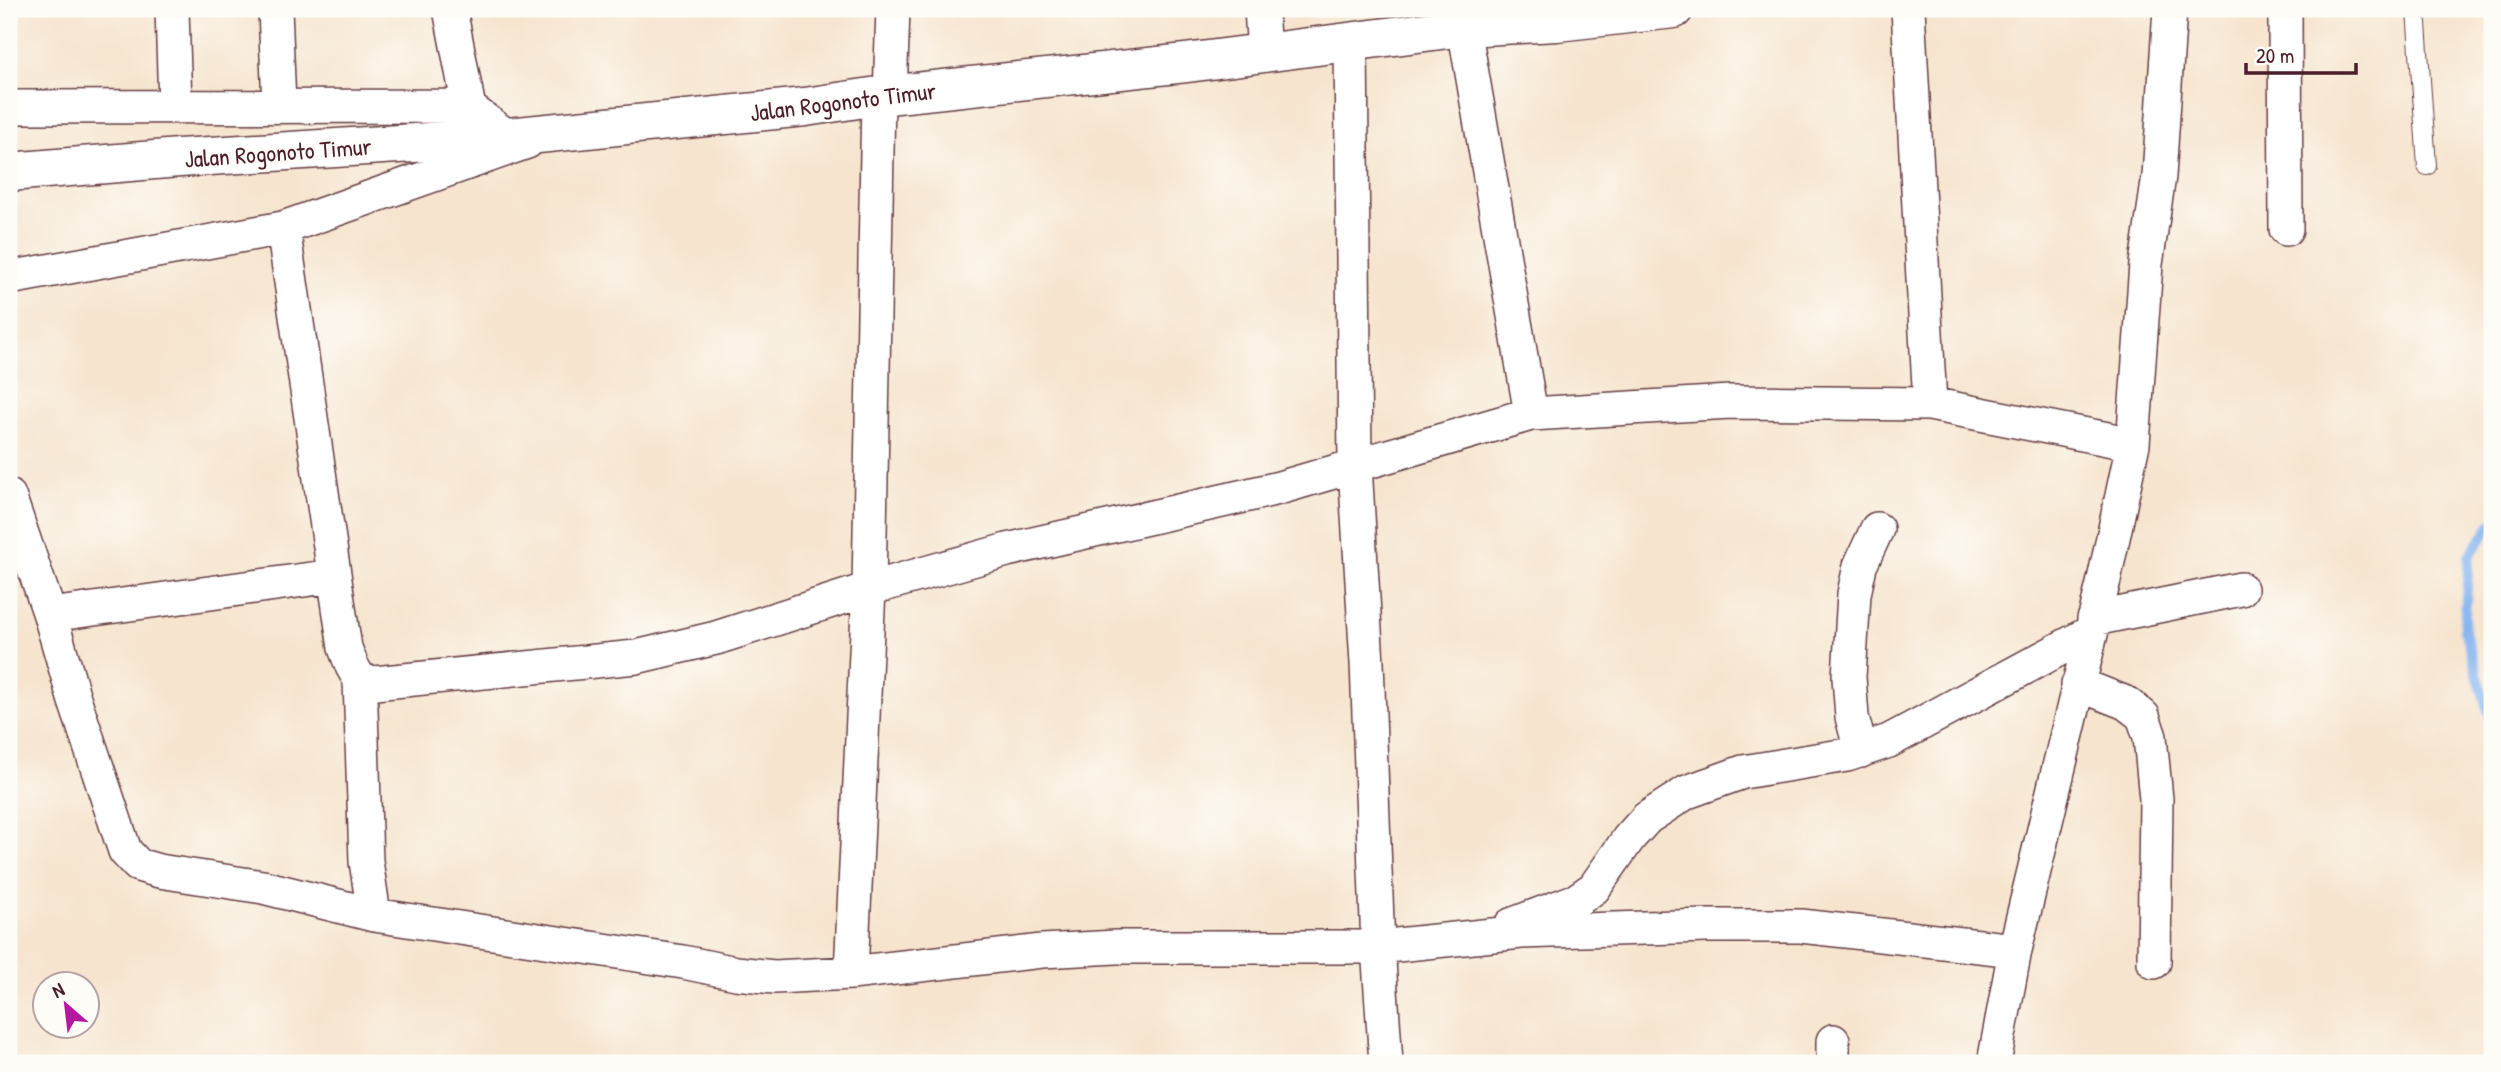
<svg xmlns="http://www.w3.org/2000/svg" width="2501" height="1072" viewBox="0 0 2501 1072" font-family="'Patrick Hand',sans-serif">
<rect width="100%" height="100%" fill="#fdfcf7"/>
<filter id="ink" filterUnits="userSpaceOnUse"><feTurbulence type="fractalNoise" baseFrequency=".0143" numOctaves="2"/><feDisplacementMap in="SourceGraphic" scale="14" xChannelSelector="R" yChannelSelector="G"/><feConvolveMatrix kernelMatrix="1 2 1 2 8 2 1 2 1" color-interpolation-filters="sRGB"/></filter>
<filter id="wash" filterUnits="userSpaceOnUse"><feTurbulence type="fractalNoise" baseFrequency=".00686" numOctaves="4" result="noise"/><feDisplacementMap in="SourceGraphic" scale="28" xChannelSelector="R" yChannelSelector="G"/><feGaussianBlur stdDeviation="1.57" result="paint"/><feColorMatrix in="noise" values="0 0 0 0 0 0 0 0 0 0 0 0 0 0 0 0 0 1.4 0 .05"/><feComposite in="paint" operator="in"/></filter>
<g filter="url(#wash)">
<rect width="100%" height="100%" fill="#f6e4ce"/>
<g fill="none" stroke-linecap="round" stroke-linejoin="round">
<!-- stream -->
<path stroke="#85b5f0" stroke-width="10" d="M 2492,524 L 2469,556 L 2464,629 L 2492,724"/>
</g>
</g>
<g filter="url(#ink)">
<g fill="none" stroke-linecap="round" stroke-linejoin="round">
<!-- lane casing -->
<g stroke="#643d43" stroke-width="20">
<path id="lane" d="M 2416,9 L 2427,166"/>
</g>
<!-- street casing -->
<g stroke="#643d43" stroke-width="36">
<path id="street" d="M 172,9 L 175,106
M 275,9 L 279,105
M 450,9 L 469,108
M 1261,9 L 1264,52
M 1908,9 L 1930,404
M 2285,9 L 2286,229
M 1464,27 L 1531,414
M 1351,43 L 1355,466 L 1367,663 L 1378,947 L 1386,1063
M 890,95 L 893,9
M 9,107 L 454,106 L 469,108 L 508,137
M 283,228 L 345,648 L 352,666 L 360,680 L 374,683 L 636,657 L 716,638 L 869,589 L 1007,550 L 1279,488 L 1531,414 L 1730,402 L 1930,404 L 2133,444
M 9,278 L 283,228 L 527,142
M 9,496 L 50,615 L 74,698 L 125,851 L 138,865 L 159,871 L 263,887 L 374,915 L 683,962 L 736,973 L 774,977 L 851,973 L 1042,951 L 1116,947 L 1378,947 L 1521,932 L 1707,926 L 1801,926 L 2015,950
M 50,615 L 333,576
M 2094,619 L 2241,589
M 360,680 L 366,861 L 374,915
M 2078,684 L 2126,703 L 2143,716 L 2150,737 L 2156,799 L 2154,962
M 1861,751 L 1852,717 L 1849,677 L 1854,594 L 1860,566 L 1877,529
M 1511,925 L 1577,900 L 1594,888 L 1629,838 L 1647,818 L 1687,792 L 1743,772 L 1847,755 L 1889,741 L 2091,632
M 851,973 L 869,589 L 878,96
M 1833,1063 L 1833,1041
M 1994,1063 L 2015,950 L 2104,580 L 2133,444 L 2146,264 L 2159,176 L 2170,9"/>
</g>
<!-- secondary casing -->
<g stroke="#643d43" stroke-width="41">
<path id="secondary" d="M 9,172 L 179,158 L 508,137 L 805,107 L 878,96 L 1186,63 L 1464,27 L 1557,22 L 1674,9"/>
</g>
<!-- lane -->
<use href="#lane" stroke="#fff" stroke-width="18"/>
<!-- street -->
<use href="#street" stroke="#fff" stroke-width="33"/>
<!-- secondary -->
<use href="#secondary" stroke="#fff" stroke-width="38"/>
</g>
</g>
<g text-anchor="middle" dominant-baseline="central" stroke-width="5" stroke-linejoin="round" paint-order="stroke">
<!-- street labels -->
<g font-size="24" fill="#4a1f2b" stroke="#fdfcf7">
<text transform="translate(843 101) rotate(-7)">Jalan Rogonoto Timur</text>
<text transform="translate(278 152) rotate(-4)">Jalan Rogonoto Timur</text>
</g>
</g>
<!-- margin -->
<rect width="2501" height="1072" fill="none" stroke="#fdfcf7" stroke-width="35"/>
<!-- north arrow -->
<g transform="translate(66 1005) rotate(332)"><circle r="33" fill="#fdfcf7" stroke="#b5a4a5" stroke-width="2"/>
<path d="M0-5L12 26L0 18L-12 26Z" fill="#b5179e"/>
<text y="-10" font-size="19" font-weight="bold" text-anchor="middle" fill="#4a1f2b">N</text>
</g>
<!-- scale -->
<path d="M2246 63v10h110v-10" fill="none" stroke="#4a1f2b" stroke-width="3.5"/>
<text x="2256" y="63" font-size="21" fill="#4a1f2b" stroke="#fdfcf7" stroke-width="5" paint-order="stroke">20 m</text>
</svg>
